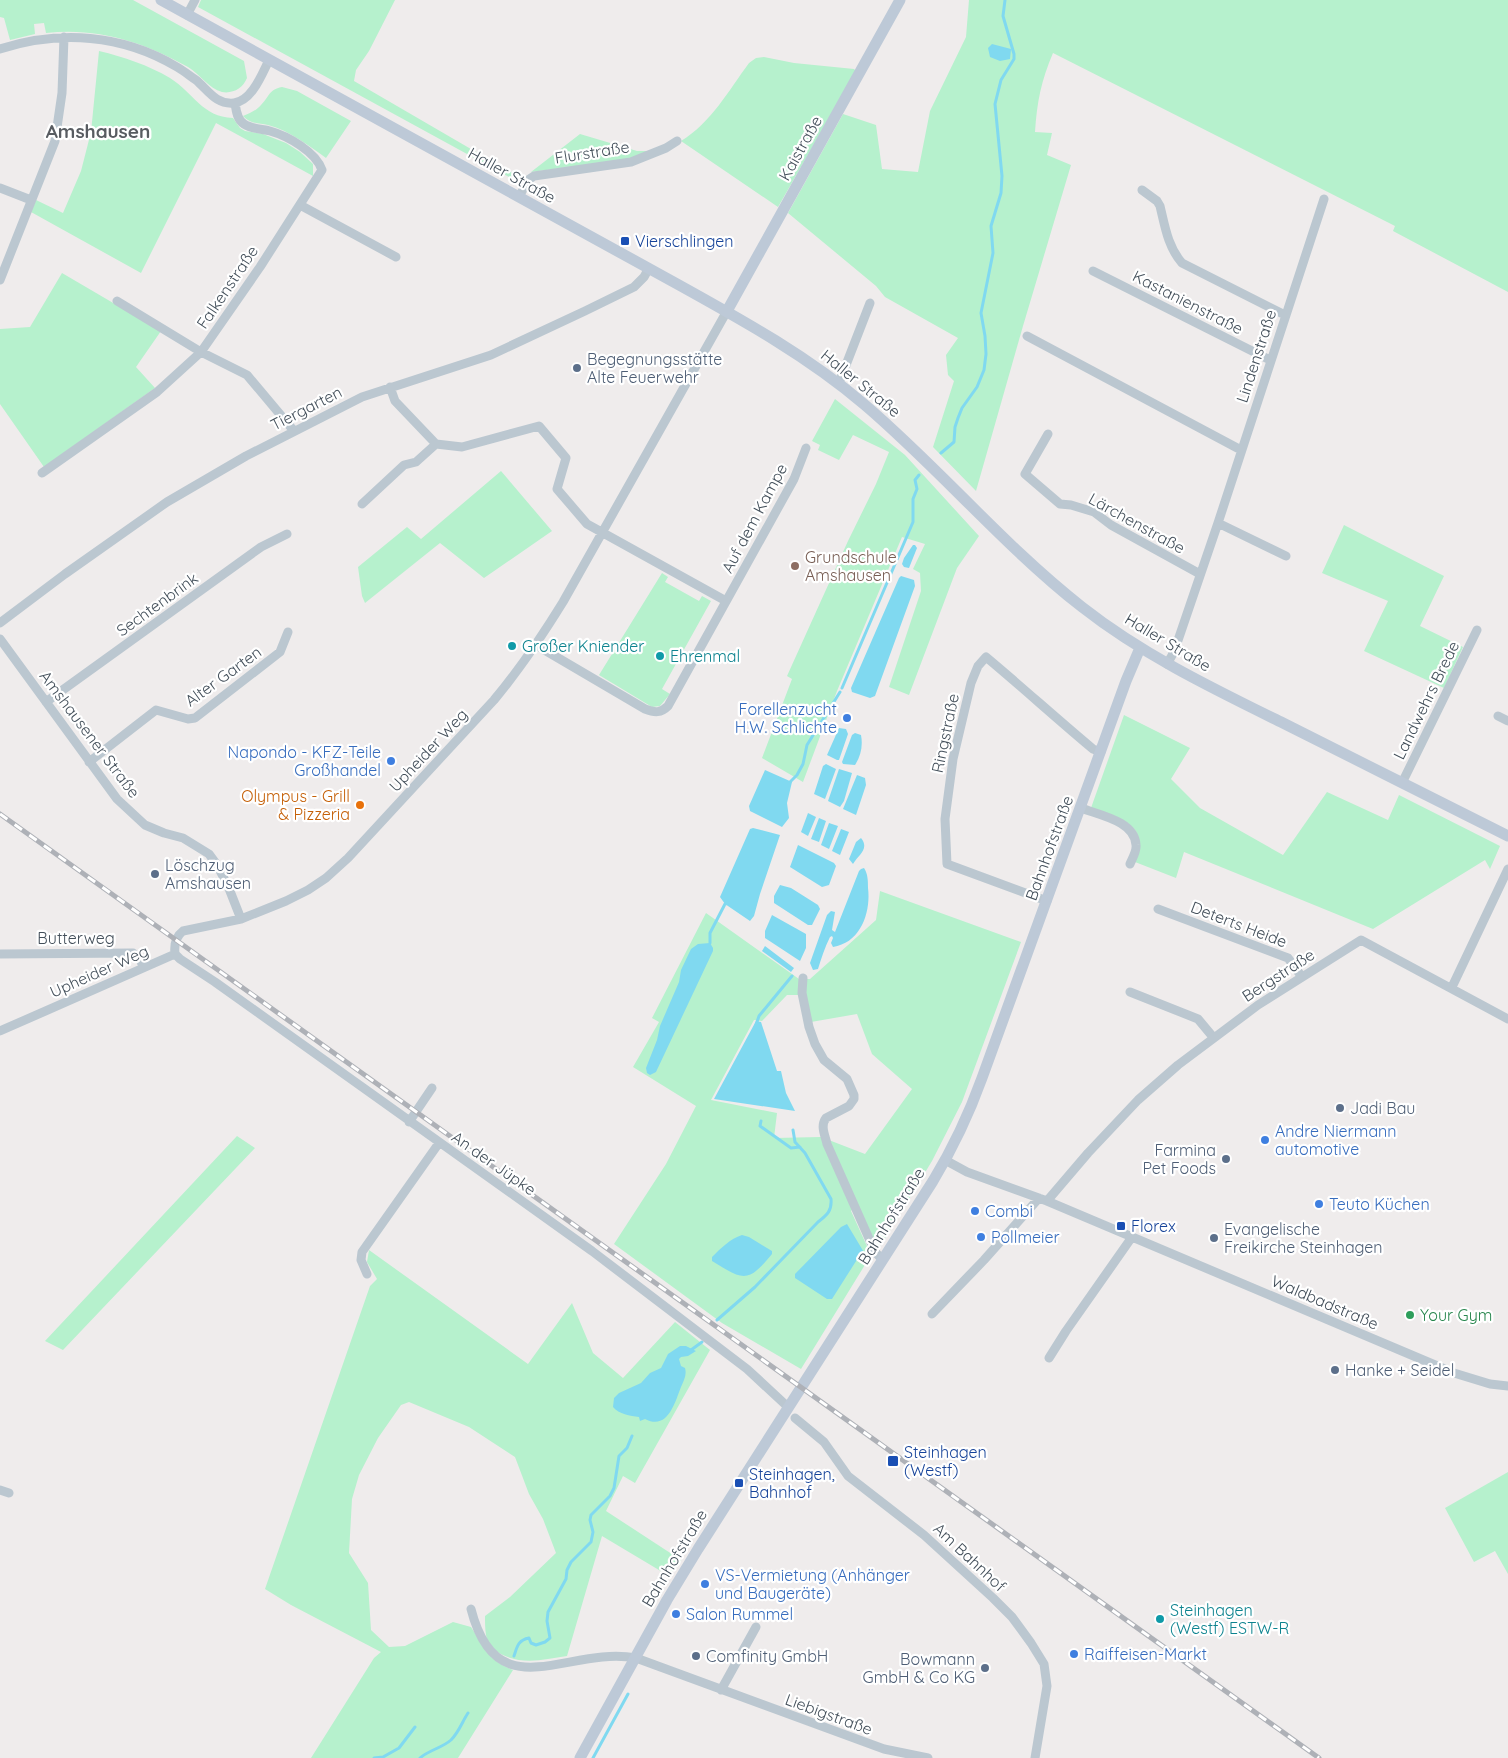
<svg xmlns="http://www.w3.org/2000/svg" width="1508" height="1758" viewBox="0 0 1508 1758" font-family="Quicksand,sans-serif">
<rect width="100%" height="100%" fill="#efecec"/>
<!-- green -->
<path fill="#b6f1cd" fill-rule="evenodd" d="M 0,0 L 133,0 L 244,61 L 247,78 C 243,88 233,94 222,92 C 209,89 200,74 188,67 C 144,42 97,27 46,33 L 44,23 L 34,24 L 35,34 L 10,40 L 4,18 L 0,17 Z
M 201,0 L 395,0 L 369,51 L 356,70 L 354,81 L 514,174 L 511,178 L 198,7 Z
M 969,0 L 1508,0 L 1508,292 L 1393,231 L 1395,226 L 1053,53 C 1041,81 1037,102 1035,132 L 1052,133 L 1047,155 L 1071,165 L 1023,326 L 976,491 L 933,447 L 954,381 L 948,375 L 946,355 L 958,338 L 885,297 L 876,286 L 788,213 L 843,114 L 876,125 L 882,169 L 918,172 L 930,111 L 966,37 Z
M 99,51 C 124,57 148,65 170,78 C 194,93 202,117 233,118 L 240,128 L 245,131 L 263,134 L 286,143 L 300,152 L 313,164 L 313,176 L 216,123 L 141,273 L 31,212 L 36,200 L 63,213 L 81,171 L 91,132 Z
M 764,57 L 794,63 L 854,69 L 856,71 L 778,207 L 681,141 C 711,123 729,90 749,63 L 756,58 Z
M 282,87 L 297,91 L 351,121 L 326,158 C 308,145 290,131 268,125 C 259,123 250,124 243,116 C 250,113 256,111 261,105 C 270,96 268,90 282,87 Z
M 580,134 L 637,151 L 650,151 L 631,159 L 531,172 Z
M 62,273 L 161,331 L 136,367 L 155,388 L 44,467 L 0,404 L 0,329 L 30,327 Z
M 835,399 L 905,455 L 979,536 L 957,568 L 909,695 L 889,687 L 921,591 L 920,573 L 913,569 L 925,544 L 902,537 L 837,691 L 803,782 L 762,758 L 792,679 L 787,676 L 848,541 L 876,484 L 889,452 L 853,435 L 839,460 L 818,450 L 820,445 L 812,441 Z
M 501,471 L 552,531 L 484,578 L 440,543 L 365,603 L 362,596 L 358,567 L 407,527 L 421,539 Z
M 1344,525 L 1444,576 L 1420,626 L 1463,647 L 1444,688 L 1364,651 L 1388,601 L 1322,573 Z
M 662,573 L 668,577 L 665,582 L 699,601 L 702,596 L 711,601 L 662,689 L 670,694 L 660,706 L 652,707 L 599,675 Z
M 1124,715 L 1190,748 L 1171,779 L 1200,808 L 1283,855 L 1327,792 L 1388,820 L 1399,795 L 1500,846 L 1490,869 L 1485,860 L 1373,929 L 1184,852 L 1176,878 L 1135,862 C 1136,857 1138,852 1139,847 C 1143,821 1109,815 1091,808 Z
M 880,891 L 1021,942 L 962,1102 L 932,1161 L 881,1245 L 875,1244 L 857,1203 L 851,1211 L 871,1255 L 801,1369 L 722,1323 L 614,1244 L 666,1164 L 696,1106 L 633,1067 L 659,1022 L 652,1018 L 706,913 L 799,979 L 810,979 L 876,920 ZM 787,995 L 805,995 L 811,1022 L 857,1014 L 872,1054 L 912,1089 L 865,1154 L 821,1137 L 774,1138 L 777,1113 L 711,1100 L 754,1020 L 762,1021 Z
M 237,1136 L 255,1148 L 63,1350 L 45,1341 Z
M 369,1250 L 528,1364 L 572,1303 L 593,1353 L 623,1378 L 675,1322 L 710,1350 L 635,1483 L 623,1476 L 606,1511 L 681,1560 L 669,1576 L 602,1536 L 567,1656 C 542,1660 518,1666 496,1651 C 491,1647 487,1641 486,1635 C 485,1629 485,1622 485,1616 L 510,1597 L 556,1553 L 543,1519 L 529,1494 L 515,1457 L 469,1427 L 409,1402 L 401,1405 L 378,1438 L 359,1475 L 352,1499 L 349,1553 L 368,1583 L 371,1630 L 389,1647 L 405,1646 L 453,1622 L 471,1627 C 484,1647 489,1661 513,1670 L 458,1758 L 311,1758 L 374,1658 L 381,1652 L 291,1605 L 265,1589 L 370,1286 L 377,1279 L 367,1262 Z
M 1508,1472 L 1508,1574 L 1495,1551 L 1474,1562 L 1445,1508 Z"/>
<!-- water -->
<path fill="#80d9f0" d="M 992,44 L 1011,49 L 1010,59 L 1000,61 L 990,57 L 988,48 Z
M 913,545 L 915,545 L 917,548 L 909,568 L 904,567 L 902,564 L 904,558 Z
M 901,576 L 914,580 L 915,586 L 875,696 L 870,698 L 852,692 L 851,688 L 899,578 Z
M 839,728 L 846,729 L 848,734 L 839,760 L 837,760 L 827,755 Z
M 855,733 L 861,735 C 863,746 861,756 855,765 L 843,764 L 842,762 L 852,735 Z
M 826,764 L 836,769 L 825,799 L 814,794 L 823,766 Z
M 839,769 L 852,773 L 844,801 L 840,807 L 828,801 Z
M 765,770 L 792,782 L 787,803 L 789,818 L 782,827 L 750,811 L 749,806 Z
M 857,775 L 865,778 L 866,785 L 856,815 L 843,809 Z
M 808,813 L 816,817 L 808,836 L 801,832 Z
M 819,818 L 826,821 L 819,842 L 811,839 Z
M 829,823 L 838,826 L 829,849 L 821,845 Z
M 753,828 L 780,835 L 760,894 L 754,916 L 750,921 L 725,904 L 720,897 L 750,829 Z
M 841,829 L 849,832 L 840,855 L 832,851 Z
M 861,838 C 870,849 858,855 853,864 L 849,859 L 856,842 Z
M 798,845 L 834,863 L 836,866 L 829,885 L 822,887 L 790,867 Z
M 864,868 C 868,874 868,881 868,888 C 871,912 861,943 833,947 L 831,943 L 833,938 L 832,936 L 830,937 C 825,947 821,959 818,969 L 813,970 L 810,963 L 827,915 L 831,911 L 835,912 L 832,930 L 835,932 L 859,871 L 861,869 Z
M 780,885 L 791,888 L 818,905 L 820,909 L 812,925 L 808,925 L 774,903 L 774,896 Z
M 772,915 L 806,934 L 806,948 L 800,961 L 765,938 L 765,931 Z
M 710,943 L 713,948 L 713,951 L 656,1072 L 650,1075 L 647,1073 L 646,1068 L 657,1040 L 660,1026 L 679,982 L 681,970 L 691,949 L 698,944 Z
M 765,946 L 794,968 L 791,972 L 762,951 Z
M 756,1021 L 761,1022 L 777,1071 L 781,1071 L 786,1093 L 795,1111 L 714,1099 Z
M 847,1224 L 865,1254 L 858,1258 L 832,1299 L 827,1299 L 795,1278 L 795,1274 L 841,1227 Z
M 742,1235 L 749,1237 L 772,1251 L 772,1254 C 748,1283 744,1281 712,1261 L 712,1257 C 721,1248 730,1239 742,1235 Z
M 680,1346 L 686,1346 L 696,1351 L 688,1356 L 681,1357 L 679,1359 L 681,1366 L 685,1368 C 687,1375 684,1380 681,1387 C 675,1402 668,1431 645,1419 L 640,1421 L 639,1417 C 630,1416 619,1414 613,1407 L 614,1398 L 619,1393 L 641,1383 L 650,1373 L 661,1368 L 668,1354 Z"/>
<g fill="none" stroke-linecap="round" stroke-linejoin="round">
<!-- stream -->
<path stroke="#80d9f0" stroke-width="3" d="M 941,453 L 954,442 L 955,427 L 958,418 L 962,408 L 977,387 L 984,370 L 986,354 L 985,336 L 981,313 L 993,253 L 991,226 L 1001,193 L 1002,176 L 995,104 L 1001,80 L 1014,59 L 1014,54 L 1003,16 L 1005,0
M 842,688 L 913,522 L 913,499 L 917,489 L 915,480 L 919,475
M 789,783 L 797,775 L 803,764 L 807,745 L 840,692
M 710,943 L 710,933 L 725,904 L 729,903
M 756,1025 L 759,1016 L 792,976
M 761,1121 L 760,1126 L 791,1148 L 800,1147
M 717,1320 L 755,1287 L 818,1222 C 827,1215 832,1211 831,1199 L 805,1153 L 795,1142 L 793,1130
M 691,1350 L 702,1342
M 514,1656 C 517,1647 518,1640 529,1638 L 531,1643 L 536,1645 L 545,1642 L 550,1638 L 547,1621 L 548,1612 L 566,1579 L 567,1570 L 571,1562 L 591,1542 L 593,1532 L 590,1520 L 591,1515 L 610,1496 L 614,1488 L 619,1456 L 627,1448 L 632,1436
M 374,1758 L 383,1757 L 399,1748 L 415,1727
M 420,1758 C 429,1750 442,1748 451,1740 C 459,1732 462,1722 468,1713
M 593,1758 L 628,1694"/>
<!-- street -->
<path stroke="#bbc7d0" stroke-width="9" d="M 187,15 L 195,0
M 0,49 C 60,30 122,34 177,67 C 184,71 190,76 196,80 C 208,90 216,105 234,103 C 252,101 262,74 269,60
M 0,188 L 31,200
M 1142,190 L 1157,201 L 1160,206 C 1165,227 1168,247 1182,263 L 1285,315
M 519,197 L 528,180 L 534,176 L 631,162 L 666,148 L 677,141
M 300,205 L 396,257
M 1093,271 L 1270,360
M 0,280 L 55,141 L 62,93 L 64,37
M 117,301 L 201,352 L 247,375 L 294,431
M 1027,336 L 1241,450
M 839,383 L 870,303
M 390,387 L 395,401 L 436,444 L 462,447 L 539,426 L 566,458 L 557,489 L 587,524 L 726,601
M 1048,434 L 1025,474 L 1060,504 L 1071,505 L 1094,512 L 1111,525 L 1200,574
M 42,473 L 157,392 L 201,352 L 260,267 L 322,170 C 316,152 288,136 270,131 C 262,129 251,129 244,124 C 237,120 236,110 235,103
M 362,504 L 404,465 L 416,462 L 436,444
M 1218,523 L 1286,556
M 0,623 L 65,574 L 167,502 L 246,456 L 362,397 L 491,355 L 585,311 L 634,287 L 644,277 L 649,268
M 0,639 L 117,799 L 145,825 L 164,833 L 183,838 L 209,854 L 217,865 L 228,886 L 241,919
M 536,645 L 645,709 C 655,713 661,713 668,706 L 794,479 L 806,448
M 1167,664 L 1174,652 L 1218,523 L 1324,199
M 46,702 L 261,547 L 287,534
M 1498,716 L 1508,721
M 89,762 L 156,710 L 188,719 L 195,718 L 280,652 L 288,632
M 1402,783 L 1477,630
M 1081,808 C 1099,815 1135,821 1136,845 C 1137,851 1132,859 1130,864
M 1047,901 L 947,864 L 945,819 L 953,759 L 971,683 L 978,666 L 986,657 C 1022,687 1057,719 1093,749 L 1101,752
M 1158,909 L 1288,958 L 1302,977
M 0,954 L 133,953 L 141,961 L 143,968
M 175,954 C 174,945 175,937 183,931 L 241,919 L 286,901 L 308,890 L 326,878 L 348,858 L 494,700 C 520,669 542,636 563,602 L 727,311
M 175,954 L 180,959 L 215,982 L 592,1251 L 747,1369 L 788,1407
M 803,978 L 802,993 L 809,1027 L 815,1044 L 824,1060 L 847,1079 L 854,1095 L 854,1099 L 849,1106 L 826,1118 C 820,1126 825,1135 827,1144 L 875,1252 L 883,1260
M 1452,987 L 1508,869
M 1130,992 L 1198,1019 L 1213,1037
M 0,1031 L 175,954
M 409,1122 L 432,1088
M 945,1160 L 967,1172 L 1047,1201 L 1454,1373 L 1490,1384 L 1508,1386
M 1047,1201 L 1088,1153 L 1138,1100 L 1178,1065 L 1258,1005 L 1361,940 L 1508,1019
M 367,1274 L 361,1260 L 362,1252 L 439,1143
M 932,1314 L 984,1260 L 1039,1198
M 1049,1358 L 1066,1331 L 1132,1237
M 795,1418 L 824,1442 L 848,1476 L 924,1535 L 993,1598 L 1012,1617 L 1031,1643 L 1044,1664 L 1047,1686 L 1035,1758
M 0,1490 L 9,1493
M 471,1609 C 497,1711 568,1645 636,1658 L 884,1749 L 928,1758
M 721,1690 L 756,1627"/>
<!-- secondary -->
<path stroke="#bdc9d7" stroke-width="11" d="M 161,0 L 679,285 C 744,321 809,357 865,405 C 940,469 1004,546 1082,607 C 1143,655 1214,689 1283,723 C 1358,761 1433,798 1508,836
M 727,311 L 900,0
M 580,1758 L 667,1600 L 698,1549 L 933,1181 C 953,1148 969,1114 982,1078 L 1126,681 L 1140,648"/>
<!-- rail casing -->
<g stroke="#aeb1b7" stroke-width="5">
<path id="rail" d="M 0,814 L 1319,1758"/>
</g>
<!-- rail -->
<use href="#rail" stroke="#fff" stroke-width="3" stroke-dasharray="9" stroke-linecap="butt"/>
</g>
<!-- markers -->
<g fill="#1a4fb4" stroke="#fff" stroke-width="2">
<rect x="620" y="236" width="10" height="10" rx="2.5"/>
<rect x="1116" y="1221" width="10" height="10" rx="2.5"/>
<rect x="887" y="1455" width="12" height="12" rx="2.5"/>
<rect x="734" y="1478" width="10" height="10" rx="2.5"/>
</g>
<g fill="#5c6f8a" stroke="#fff" stroke-width="2">
<circle cx="577" cy="368" r="5"/>
<circle cx="155" cy="874" r="5"/>
<circle cx="1340" cy="1108" r="5"/>
<circle cx="1226" cy="1159" r="5"/>
<circle cx="1214" cy="1238" r="5"/>
<circle cx="1335" cy="1370" r="5"/>
<circle cx="696" cy="1656" r="5"/>
<circle cx="985" cy="1668" r="5"/>
</g>
<circle fill="#8d6e63" stroke="#fff" stroke-width="2" cx="795" cy="566" r="5"/>
<g fill="#0f9aa8" stroke="#fff" stroke-width="2">
<circle cx="512" cy="646" r="5"/>
<circle cx="660" cy="656" r="5"/>
<circle cx="1160" cy="1619" r="5"/>
</g>
<g fill="#3f7fe0" stroke="#fff" stroke-width="2">
<circle cx="847" cy="718" r="5"/>
<circle cx="391" cy="761" r="5"/>
<circle cx="1265" cy="1140" r="5"/>
<circle cx="1319" cy="1204" r="5"/>
<circle cx="975" cy="1211" r="5"/>
<circle cx="981" cy="1237" r="5"/>
<circle cx="705" cy="1584" r="5"/>
<circle cx="676" cy="1614" r="5"/>
<circle cx="1074" cy="1654" r="5"/>
</g>
<circle fill="#e8710a" stroke="#fff" stroke-width="2" cx="360" cy="805" r="5"/>
<circle fill="#2e9e5b" stroke="#fff" stroke-width="2" cx="1410" cy="1315" r="5"/>
<g text-anchor="middle" dominant-baseline="central" stroke-width="4.5" stroke-linejoin="round" paint-order="stroke">
<!-- street labels -->
<g font-size="16" fill="#434f5a" stroke="#fff">
<text transform="translate(800 148) rotate(-61)">Kaistraße</text>
<text transform="translate(592 152) rotate(-9)">Flurstraße</text>
<text transform="translate(512 175) rotate(29)">Haller Straße</text>
<text transform="translate(227 287) rotate(-56)">Falkenstraße</text>
<text transform="translate(1188 302) rotate(27)">Kastanienstraße</text>
<text transform="translate(1256 356) rotate(-72)">Lindenstraße</text>
<text transform="translate(861 383) rotate(39)">Haller Straße</text>
<text transform="translate(306 408) rotate(-27)">Tiergarten</text>
<text transform="translate(754 518) rotate(-62)">Auf dem Kampe</text>
<text transform="translate(1137 523) rotate(29)">Lärchenstraße</text>
<text transform="translate(157 604) rotate(-36)">Sechtenbrink</text>
<text transform="translate(1168 642) rotate(31)">Haller Straße</text>
<text transform="translate(223 676) rotate(-36)">Alter Garten</text>
<text transform="translate(1426 700) rotate(-64)">Landwehrs Brede</text>
<text transform="translate(945 733) rotate(-78)">Ringstraße</text>
<text transform="translate(90 734) rotate(53)">Amshausener Straße</text>
<text transform="translate(428 750) rotate(-47)">Upheider Weg</text>
<text transform="translate(1049 848) rotate(-70)">Bahnhofstraße</text>
<text transform="translate(1239 924) rotate(21)">Deterts Heide</text>
<text x="76" y="938">Butterweg</text>
<text transform="translate(99 971) rotate(-24)">Upheider Weg</text>
<text transform="translate(1278 975) rotate(-33)">Bergstraße</text>
<text transform="translate(494 1163) rotate(35)">An der Jüpke</text>
<text transform="translate(891 1216) rotate(-58)">Bahnhofstraße</text>
<text transform="translate(1325 1302) rotate(23)">Waldbadstraße</text>
<text transform="translate(970 1557) rotate(43)">Am Bahnhof</text>
<text transform="translate(674 1558) rotate(-59)">Bahnhofstraße</text>
<text transform="translate(829 1714) rotate(20)">Liebigstraße</text>
</g>
<!-- transit labels -->
<g font-size="16" fill="#164399" stroke="#fff" text-anchor="start">
<text x="635" y="241">Vierschlingen</text>
<text x="1131" y="1226">Florex</text>
<text x="904" y="1452">Steinhagen<tspan x="904" dy="18">(Westf)</tspan></text>
<text x="749" y="1474">Steinhagen,<tspan x="749" dy="18">Bahnhof</tspan></text>
</g>
<!-- service labels -->
<g font-size="16" fill="#4e5e75" stroke="#fff" text-anchor="start">
<text x="587" y="359">Begegnungsstätte<tspan x="587" dy="18">Alte Feuerwehr</tspan></text>
<text x="165" y="865">Löschzug<tspan x="165" dy="18">Amshausen</tspan></text>
<text x="1350" y="1108">Jadi Bau</text>
<text x="1216" y="1150" text-anchor="end">Farmina<tspan x="1216" dy="18">Pet Foods</tspan></text>
<text x="1224" y="1229">Evangelische<tspan x="1224" dy="18">Freikirche Steinhagen</tspan></text>
<text x="1345" y="1370">Hanke + Seidel</text>
<text x="706" y="1656">Comfinity GmbH</text>
<text x="975" y="1659" text-anchor="end">Bowmann<tspan x="975" dy="18">GmbH &amp; Co KG</tspan></text>
</g>
<!-- education labels -->
<g font-size="16" fill="#785e54" stroke="#fff" text-anchor="start">
<text x="805" y="557">Grundschule<tspan x="805" dy="18">Amshausen</tspan></text>
</g>
<!-- culture labels -->
<g font-size="16" fill="#0d838f" stroke="#fff" text-anchor="start">
<text x="522" y="646">Großer Kniender</text>
<text x="670" y="656">Ehrenmal</text>
<text x="1170" y="1610">Steinhagen<tspan x="1170" dy="18">(Westf) ESTW-R</tspan></text>
</g>
<!-- shop labels -->
<g font-size="16" fill="#366cbe" stroke="#fff" text-anchor="start">
<text x="837" y="709" text-anchor="end">Forellenzucht<tspan x="837" dy="18">H.W. Schlichte</tspan></text>
<text x="381" y="752" text-anchor="end">Napondo - KFZ-Teile<tspan x="381" dy="18">Großhandel</tspan></text>
<text x="1275" y="1131">Andre Niermann<tspan x="1275" dy="18">automotive</tspan></text>
<text x="1329" y="1204">Teuto Küchen</text>
<text x="985" y="1211">Combi</text>
<text x="991" y="1237">Pollmeier</text>
<text x="715" y="1575">VS-Vermietung (Anhänger<tspan x="715" dy="18">und Baugeräte)</tspan></text>
<text x="686" y="1614">Salon Rummel</text>
<text x="1084" y="1654">Raiffeisen-Markt</text>
</g>
<!-- food labels -->
<g font-size="16" fill="#c56008" stroke="#fff" text-anchor="end">
<text x="350" y="796">Olympus - Grill<tspan x="350" dy="18">&amp; Pizzeria</tspan></text>
</g>
<!-- leisure labels -->
<g font-size="16" fill="#27864d" stroke="#fff" text-anchor="start">
<text x="1420" y="1315">Your Gym</text>
</g>
<!-- quarter labels -->
<g font-size="19" font-weight="bold" fill="#585c61" stroke="#fff">
<text x="98" y="131">Amshausen</text>
</g>
</g>
</svg>
